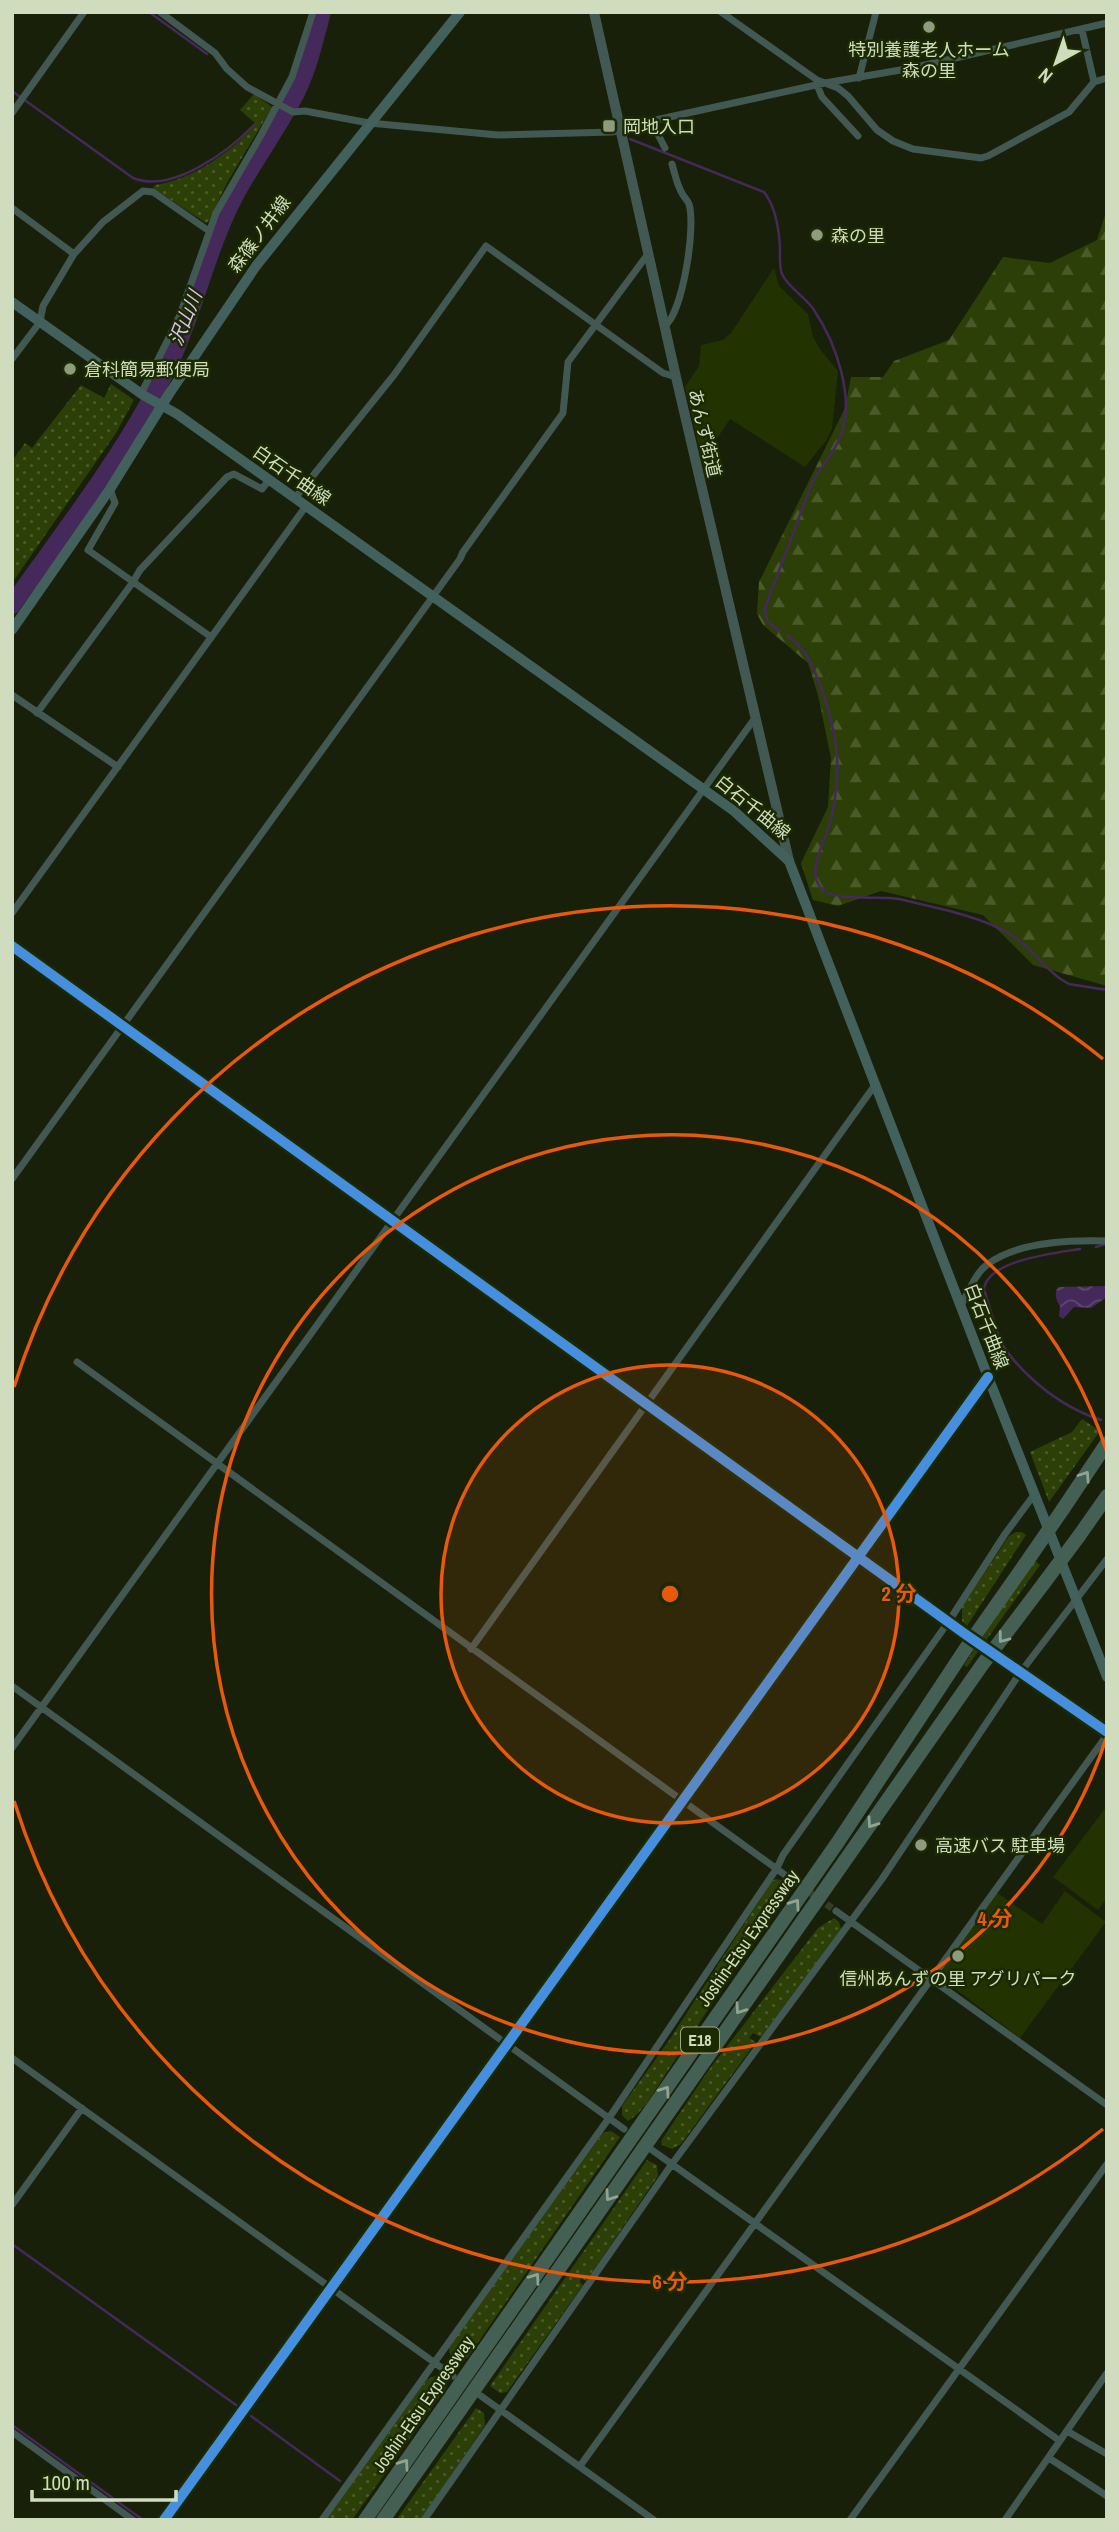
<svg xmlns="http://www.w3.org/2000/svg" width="1119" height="2532" viewBox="0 0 1119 2532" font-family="'Archivo Narrow','Noto Sans JP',sans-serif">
<defs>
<pattern id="grass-dots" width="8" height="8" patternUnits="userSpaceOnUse" patternTransform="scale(1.75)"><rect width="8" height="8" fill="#2c3f07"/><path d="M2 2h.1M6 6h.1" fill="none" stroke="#4a5a29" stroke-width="1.8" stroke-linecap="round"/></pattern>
<pattern id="forest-firs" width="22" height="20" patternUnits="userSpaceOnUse" patternTransform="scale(1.75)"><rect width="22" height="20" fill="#2c3f07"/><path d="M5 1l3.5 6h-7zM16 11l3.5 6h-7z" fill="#4a5a29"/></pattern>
<pattern id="water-waves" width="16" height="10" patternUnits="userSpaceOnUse" patternTransform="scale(1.75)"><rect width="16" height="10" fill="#45295b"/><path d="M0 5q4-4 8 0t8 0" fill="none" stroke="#5f4871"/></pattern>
</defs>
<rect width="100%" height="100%" fill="#18200a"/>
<!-- built -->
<path fill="#223201" d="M 774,268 L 779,286 L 808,314 L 813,337 L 820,349 L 838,371 L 832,429 L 826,441 L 805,467 L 730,419 L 702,461 L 685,387 L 699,366 L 701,345 L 723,340 L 731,333 Z
M 1107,1806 L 1107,1898 L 1098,1910 L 1053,1877 Z
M 1065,1891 L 1106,1922 L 1020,2038 L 937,1975 L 996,1892 L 1042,1924 Z"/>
<!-- grass -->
<path fill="url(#grass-dots)" d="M 254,94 L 272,107 L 227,183 L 209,221 L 206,223 L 153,188 L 155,185 C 192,180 231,152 256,124 L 240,110 Z
M 111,384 L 134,400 L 116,433 L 12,583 L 12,461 L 25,443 L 32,448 L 81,385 L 104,398 Z
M 1082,1419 L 1100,1431 L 1049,1502 L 1030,1452 L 1072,1432 Z
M 1016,1532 L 1022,1532 L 1026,1535 L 967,1626 L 962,1621 L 962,1607 L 1009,1536 Z
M 1034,1560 L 1040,1565 L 967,1667 L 964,1665 Z
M 776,1879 L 786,1881 C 750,1945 706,2014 665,2075 C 655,2090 644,2112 628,2121 L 622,2115 L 622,2106 L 670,2039 L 772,1881 Z
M 834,1918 L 839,1922 L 841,1929 L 761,2037 L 753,2033 L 749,2038 L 756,2042 L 681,2144 L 672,2149 L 662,2145 L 661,2141 L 708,2071 L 818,1928 Z
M 611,2131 L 620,2137 L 468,2357 L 461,2362 C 452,2359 449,2356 449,2347 L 603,2133 Z
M 647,2160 L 657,2165 L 658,2176 L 586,2281 L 581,2278 L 580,2282 L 583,2285 L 507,2392 L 500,2393 L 490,2386 Z
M 435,2376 L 447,2386 L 352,2520 L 326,2520 L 427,2379 Z
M 476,2408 L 484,2413 L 485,2425 L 421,2520 L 396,2520 Z"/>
<!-- forest -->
<path fill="url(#forest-firs)" d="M 1107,209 L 1107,986 L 1033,965 L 983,915 L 881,891 L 838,906 L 813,900 L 801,863 L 828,807 L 831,758 L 818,695 L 808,663 L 763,625 L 757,614 L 759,582 L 845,408 L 851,377 L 883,377 L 894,361 L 949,340 L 1003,257 L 1050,263 L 1097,240 Z"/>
<!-- water -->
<path fill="url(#water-waves)" d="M 1107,1286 L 1107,1297 L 1091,1308 L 1074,1307 L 1063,1319 L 1059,1316 L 1060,1306 C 1056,1301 1054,1293 1058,1287 Z"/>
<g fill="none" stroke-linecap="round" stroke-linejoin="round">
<!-- stream -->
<path stroke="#45295b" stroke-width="2.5" d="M 149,12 L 207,54
M 12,91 L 19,96
M 26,101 L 133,178 C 172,194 229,151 255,124
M 630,139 L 764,192 C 776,207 779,229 780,248 C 780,257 779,266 782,274 C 789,289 806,297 814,310 C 836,343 856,399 840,437 C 834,454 820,467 812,483 L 765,608 L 767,622 L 780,631
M 787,635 C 808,650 814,669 823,693 C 839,740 842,774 830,823 C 825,841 806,872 821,888 C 835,903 878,895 899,899 C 933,907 980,916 1010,934 C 1030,946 1043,967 1062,980 L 1069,984 L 1107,990
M 1096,1247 L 1105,1244
M 984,1308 C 1000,1358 1051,1404 1101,1420
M 998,1334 L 984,1289 C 987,1260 1056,1253 1080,1249
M 12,2244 L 236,2405
M 251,2416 L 340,2481
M 12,2425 L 143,2520"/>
<!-- river -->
<path stroke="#45295b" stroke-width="18" d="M 12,605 C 68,526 130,448 171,360 C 195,308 207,249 234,197 C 251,165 273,135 291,102 C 307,75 314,42 322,12"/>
<!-- minor-tunnel -->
<path stroke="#333c25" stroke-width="7" stroke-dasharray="7 3.5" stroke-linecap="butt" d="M 971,1638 L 993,1653
M 792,1880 L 836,1911"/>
<!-- minor -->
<path stroke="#425853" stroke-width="7" d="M 160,12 L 215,53 L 227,69 L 247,87 L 293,112 L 305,111 L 369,123 L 498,135 L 613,132 L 651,121 L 825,83 L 912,68 L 1107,23
M 721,12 L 817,80 L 838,88 L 848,96 L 877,130 L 893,141 L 913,149 L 981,158 L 988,156 L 1069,112 L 1094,82 L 1107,78
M 1082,30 L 1094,82
M 859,78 L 876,12
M 817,85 L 822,97 L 858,136
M 12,113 L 84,12
M 651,121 L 665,148
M 12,208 L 74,254
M 665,326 C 683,311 696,227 689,204 C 687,199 686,200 683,195 C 677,186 675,174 672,164
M 12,359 L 40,322 L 43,306 L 74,254 L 103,222 L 143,191 L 153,192 L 209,231
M 141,394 L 180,315 L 216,213 L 261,135 L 292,77 L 313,12
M 110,489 L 115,503 L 88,550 L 211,637
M 295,498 L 394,375 L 486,246 L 663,373 L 676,377
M 12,695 L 118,767
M 37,713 L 133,582 L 140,570 L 227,477 L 234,474 L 262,489 L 269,480
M 12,913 L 306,506
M 12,946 L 965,1634
M 12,1179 L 460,559 L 463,552 L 563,413 L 568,362 L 648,254
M 961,1305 C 969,1292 975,1273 988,1264 C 1017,1242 1072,1240 1107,1241
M 77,1362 L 792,1880
M 471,1649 L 875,1085
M 1002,1660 L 1107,1732
M 12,1686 L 624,2129
M 12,1748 L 755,718
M 836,1911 L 1107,2105
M 12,2058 L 453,2376
M 652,2150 L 1060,2441
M 12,2205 L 82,2108
M 481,2396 L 654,2520
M 1067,2431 L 1107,2454
M 12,2432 L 133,2520
M 1049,2458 L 1107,2496
M 580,2466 L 1107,1735
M 322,2520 L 609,2118 L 777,1868 L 783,1855 L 949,1621 L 1005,1534 L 1034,1495
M 424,2520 L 672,2164 L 882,1879 L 1020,1673 L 1107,1559
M 850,2520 L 1107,2164
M 1005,2520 L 1107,2373"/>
<!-- tertiary -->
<path stroke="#425853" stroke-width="10" d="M 594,12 L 676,377 L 789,861
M 164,2520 L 988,1377"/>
<!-- secondary -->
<path stroke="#43615c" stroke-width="10" d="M 12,302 L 143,395 L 177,414 L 734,811 L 789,861 L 988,1377 L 1107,1677
M 12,630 L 110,489 L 169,394 L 256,266 L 460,12"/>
<!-- motorway -->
<path stroke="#445f54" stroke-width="14" d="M 1063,1509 L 1107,1443
M 1079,1536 L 1107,1496
M 365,2520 L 838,1842 L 964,1651 L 1030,1557
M 383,2520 L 982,1665 L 1044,1583"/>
<!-- motorway-bridge -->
<path stroke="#445f54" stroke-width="14" d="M 1030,1557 L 1063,1509
M 1044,1583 L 1079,1536"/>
<!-- cycleway casing -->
<g stroke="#1b2a00" stroke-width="15">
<path id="cycleway" d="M 12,946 L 965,1634 L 1107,1732
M 164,2520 L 988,1377"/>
</g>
<!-- cycleway -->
<use href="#cycleway" stroke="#468fdf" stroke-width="10"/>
</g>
<!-- one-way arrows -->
<defs><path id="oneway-chevron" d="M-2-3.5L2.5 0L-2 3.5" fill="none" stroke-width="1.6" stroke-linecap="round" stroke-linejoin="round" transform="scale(1.75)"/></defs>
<g stroke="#90a48e">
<use href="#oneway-chevron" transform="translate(1085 1476) rotate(-56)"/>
<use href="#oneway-chevron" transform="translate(1003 1638) rotate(127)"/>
<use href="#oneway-chevron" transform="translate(872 1823) rotate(125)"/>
<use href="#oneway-chevron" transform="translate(795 1904) rotate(-55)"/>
<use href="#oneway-chevron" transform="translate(740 2009) rotate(125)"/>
<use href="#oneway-chevron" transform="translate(665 2091) rotate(-55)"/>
<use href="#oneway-chevron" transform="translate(610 2196) rotate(125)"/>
<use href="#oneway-chevron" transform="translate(535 2278) rotate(-55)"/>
<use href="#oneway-chevron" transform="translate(404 2464) rotate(-55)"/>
</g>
<!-- distance rings -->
<circle cx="670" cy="1594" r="229" fill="#e8590c" fill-opacity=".12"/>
<g fill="none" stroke="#e8590c" stroke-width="3.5">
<circle cx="670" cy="1594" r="229"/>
<path d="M1107 1736A459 459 0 1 1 1107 1452"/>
<path d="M1103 2129A688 688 0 0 1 14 1801M14 1387A688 688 0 0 1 1103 1059"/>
</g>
<!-- markers -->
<g fill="#8f9b7f" stroke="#1b2a00" stroke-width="2.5">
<circle cx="929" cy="27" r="7"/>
<rect x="602" y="119" width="14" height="14" rx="3.5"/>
<circle cx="817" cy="235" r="7"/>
<circle cx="70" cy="369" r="7"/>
<circle cx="921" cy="1845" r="7"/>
<circle cx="958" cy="1956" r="7"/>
</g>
<g text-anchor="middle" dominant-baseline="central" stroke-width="5" stroke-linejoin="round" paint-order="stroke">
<!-- shield labels -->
<rect fill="#1b2a00" stroke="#99a785" stroke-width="2" x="681" y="2027.5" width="38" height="25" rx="5"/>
<g font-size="16" font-weight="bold" fill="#cfddbe">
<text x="700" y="2040">E18</text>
</g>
<!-- poi labels -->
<g font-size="18" fill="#cfddbe" stroke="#1b2a00" text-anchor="start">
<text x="929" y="49" text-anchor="middle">特別養護老人ホーム<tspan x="929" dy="21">森の里</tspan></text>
<text x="623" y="126">岡地入口</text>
<text x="831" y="235">森の里</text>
<text x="84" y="369">倉科簡易郵便局</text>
<text x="935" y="1845">高速バス 駐車場</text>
<text x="958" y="1978" text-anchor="middle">信州あんずの里 アグリパーク</text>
</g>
<!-- street labels -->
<g font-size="18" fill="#cfddbe" stroke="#1b2a00">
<text transform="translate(259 234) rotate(-53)">森篠ノ井線</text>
<text transform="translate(705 433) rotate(77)">あんず街道</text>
<text transform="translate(292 475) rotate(35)">白石千曲線</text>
<text transform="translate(753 807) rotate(39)">白石千曲線</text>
<text transform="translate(987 1326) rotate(69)">白石千曲線</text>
<text transform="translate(748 1938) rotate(-55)">Joshin-Etsu Expressway</text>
<text transform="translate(423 2404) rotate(-55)">Joshin-Etsu Expressway</text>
</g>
<!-- water labels -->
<g font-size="19" font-style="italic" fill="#ddc2f8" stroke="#1b2a00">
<text transform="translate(185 318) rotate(-68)">沢山川</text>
</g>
</g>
<circle cx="670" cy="1594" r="10" fill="#e8590c" stroke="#1b2a00" stroke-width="3.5"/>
<g font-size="21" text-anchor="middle" font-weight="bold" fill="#e8590c" stroke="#1b2a00" stroke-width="5" stroke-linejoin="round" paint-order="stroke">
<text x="899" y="1601">2 分</text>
<text x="995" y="1926">4 分</text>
<text x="670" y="2289">6 分</text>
</g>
<!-- border -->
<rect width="1119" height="2532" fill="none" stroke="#cfddbe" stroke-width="28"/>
<!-- north arrow -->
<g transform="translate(1056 63) rotate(220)" stroke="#1b2a00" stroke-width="5" paint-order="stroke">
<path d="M0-5L12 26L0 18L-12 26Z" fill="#cfddbe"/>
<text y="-10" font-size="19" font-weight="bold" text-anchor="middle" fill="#cfddbe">N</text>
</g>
<!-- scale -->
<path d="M32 2490v10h144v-10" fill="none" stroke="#cfddbe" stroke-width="3.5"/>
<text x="42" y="2490" font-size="21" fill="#cfddbe" stroke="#1b2a00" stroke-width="5" paint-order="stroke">100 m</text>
</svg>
